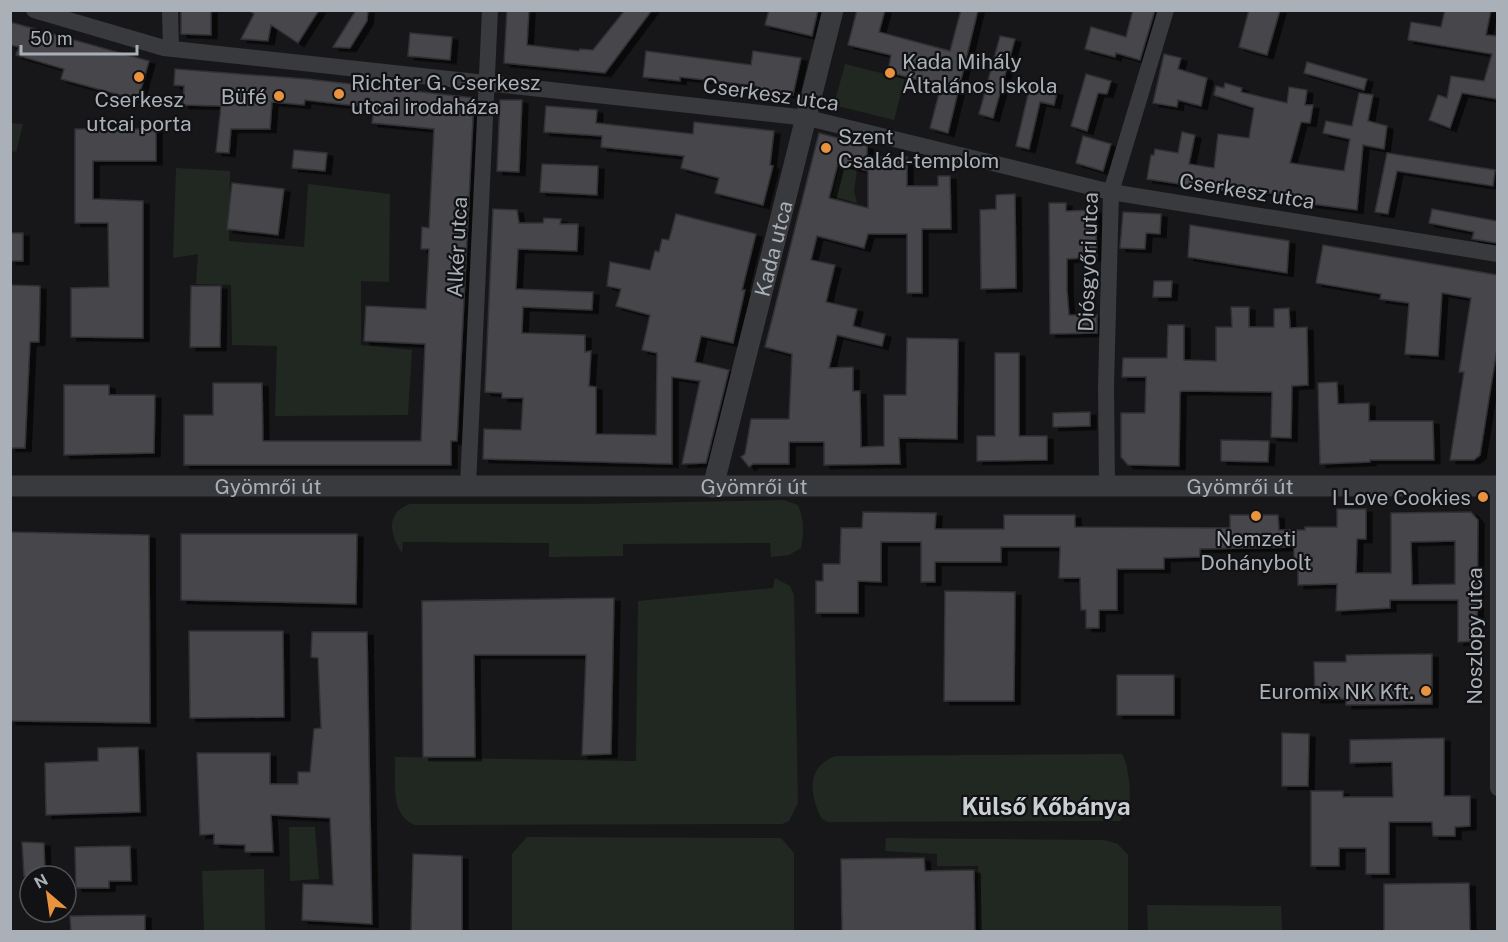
<svg xmlns="http://www.w3.org/2000/svg" width="1508" height="942" viewBox="0 0 1508 942" font-family="'Public Sans',sans-serif">
<defs>
<filter id="shadow"><feDropShadow dx="6" dy="3.5" stdDeviation="0" flood-color="#0009"/></filter>
</defs>
<rect width="100%" height="100%" fill="#171719"/>
<!-- green -->
<path fill="#212821" d="M 845,64 L 905,79 L 894,120 L 834,105 Z
M 11,123 L 23,124 L 16,152 L 11,151 Z
M 840,165 L 857,170 L 854,191 L 857,203 L 832,196 Z
M 176,168 L 230,171 L 229,241 L 304,247 L 308,184 L 390,194 L 389,282 L 361,281 L 361,345 L 412,350 L 408,415 L 275,416 L 277,346 L 232,345 L 231,285 L 196,284 L 198,254 L 173,258 Z
M 784,500 L 798,505 C 804,519 804,532 801,548 L 789,555 L 771,557 L 770,543 L 623,544 L 623,556 L 549,557 L 549,543 L 403,542 L 402,553 C 390,536 385,512 410,504 L 585,504 Z
M 775,578 L 790,586 L 794,595 L 798,803 L 789,821 L 782,824 L 415,825 C 389,815 396,780 395,757 L 636,761 L 638,601 L 773,588 Z
M 1122,754 C 1129,766 1132,796 1128,810 C 1127,814 1122,818 1120,821 L 828,822 L 822,819 C 809,795 806,766 836,756 Z
M 289,827 L 315,827 L 319,879 L 290,881 Z
M 527,837 L 781,838 L 794,853 L 794,931 L 512,931 L 512,854 Z
M 886,838 L 1104,840 L 1118,844 L 1128,855 L 1128,931 L 979,931 L 978,866 L 937,866 L 937,854 L 885,851 Z
M 264,869 L 265,931 L 204,931 L 202,871 Z
M 1147,905 L 1281,906 L 1282,931 L 1148,931 Z"/>
<!-- building -->
<path fill="#46474c" stroke="#313135" stroke-width="1.5" fill-rule="evenodd" filter="url(#shadow)" d="M 181,10 L 211,10 L 211,35 L 181,34 Z
M 249,10 L 319,10 L 298,43 L 271,25 L 268,41 L 241,39 L 254,14 Z
M 356,10 L 368,10 L 367,21 L 350,48 L 333,47 Z
M 507,10 L 529,10 L 527,45 L 579,51 L 580,49 L 593,50 L 625,10 L 652,10 L 605,73 L 504,63 Z
M 769,10 L 818,10 L 812,36 L 765,25 Z
M 857,10 L 885,10 L 879,32 L 950,51 L 961,10 L 978,10 L 948,133 L 930,128 L 941,86 L 888,72 L 891,55 L 848,45 Z
M 1133,10 L 1155,10 L 1140,60 L 1116,53 L 1115,57 L 1085,49 L 1091,27 L 1126,37 Z
M 1249,10 L 1280,10 L 1267,55 L 1239,47 Z
M 1445,10 L 1491,10 L 1486,35 L 1497,36 L 1497,99 L 1462,93 L 1450,128 L 1429,120 L 1438,95 L 1447,98 L 1451,76 L 1484,81 L 1492,54 L 1408,40 L 1411,22 L 1441,27 Z
M 10,22 L 149,61 L 138,100 L 61,79 L 64,69 L 16,55 L 19,47 L 10,45 Z
M 410,33 L 452,37 L 450,60 L 408,56 Z
M 1000,36 L 1015,39 L 993,118 L 979,114 Z
M 646,51 L 751,65 L 753,51 L 801,58 L 793,95 L 755,90 L 756,86 L 680,77 L 680,81 L 643,77 Z
M 1164,54 L 1181,58 L 1178,69 L 1207,78 L 1201,106 L 1178,100 L 1177,107 L 1153,103 Z
M 1307,62 L 1367,79 L 1364,90 L 1304,73 Z
M 175,69 L 307,79 L 474,98 L 457,441 L 451,441 L 451,465 L 184,465 L 184,415 L 213,415 L 213,383 L 262,383 L 263,441 L 421,441 L 425,344 L 364,341 L 366,306 L 426,309 L 429,249 L 421,249 L 422,227 L 429,228 L 434,129 L 372,123 L 374,108 L 305,100 L 304,105 L 272,102 L 270,129 L 231,129 L 229,153 L 216,152 L 221,106 L 183,105 L 184,86 L 174,85 Z
M 1086,74 L 1111,81 L 1107,94 L 1098,93 L 1087,131 L 1071,126 Z
M 1225,83 L 1242,88 L 1241,92 L 1287,103 L 1289,87 L 1307,90 L 1305,105 L 1313,105 L 1310,123 L 1301,122 L 1290,163 L 1344,171 L 1350,139 L 1323,133 L 1326,121 L 1352,126 L 1359,93 L 1373,95 L 1368,121 L 1387,126 L 1384,149 L 1363,145 L 1357,210 L 1305,203 L 1305,200 L 1260,191 L 1259,196 L 1147,179 L 1151,155 L 1154,155 L 1155,149 L 1178,153 L 1182,132 L 1195,135 L 1189,164 L 1214,168 L 1218,134 L 1249,138 L 1254,108 L 1214,95 L 1216,86 L 1224,88 Z
M 1030,86 L 1057,92 L 1054,105 L 1040,102 L 1029,149 L 1016,146 Z
M 500,100 L 522,100 L 519,172 L 497,171 Z
M 546,106 L 597,110 L 596,123 L 693,134 L 694,122 L 774,131 L 770,165 L 773,166 L 763,205 L 715,193 L 719,178 L 681,168 L 684,156 L 601,147 L 602,136 L 544,132 Z
M 75,129 L 156,129 L 156,161 L 93,161 L 93,199 L 143,201 L 143,338 L 71,337 L 71,288 L 109,287 L 108,223 L 75,223 Z
M 819,133 L 867,146 L 867,157 L 907,157 L 907,186 L 938,186 L 938,176 L 950,176 L 951,229 L 922,229 L 922,293 L 907,293 L 907,234 L 868,234 L 864,248 L 817,236 L 811,260 L 835,265 L 826,302 L 857,309 L 853,326 L 885,334 L 882,346 L 837,335 L 829,368 L 853,367 L 853,391 L 860,391 L 861,447 L 884,446 L 884,395 L 906,395 L 907,338 L 958,339 L 957,439 L 899,438 L 900,464 L 824,465 L 824,442 L 789,442 L 789,464 L 753,464 L 749,467 L 741,457 L 745,454 L 751,419 L 789,419 L 792,354 L 765,347 ZM 838,163 L 868,171 L 868,208 L 829,198 Z
M 1083,136 L 1111,144 L 1103,171 L 1076,163 Z
M 294,150 L 327,153 L 325,171 L 292,168 Z
M 1387,153 L 1495,170 L 1493,186 L 1397,171 L 1388,214 L 1375,212 Z
M 542,164 L 598,166 L 597,195 L 540,192 Z
M 232,183 L 284,189 L 278,235 L 227,229 Z
M 1015,194 L 1016,288 L 981,289 L 980,210 L 996,209 L 996,195 Z
M 1049,203 L 1066,203 L 1066,211 L 1095,210 L 1097,257 L 1067,259 L 1067,290 L 1069,315 L 1097,315 L 1097,333 L 1050,334 Z
M 493,209 L 517,210 L 519,223 L 543,223 L 544,218 L 561,219 L 560,224 L 578,224 L 577,251 L 518,249 L 516,289 L 593,292 L 592,310 L 523,307 L 522,333 L 585,335 L 585,352 L 591,351 L 589,386 L 596,387 L 596,434 L 656,435 L 657,353 L 642,350 L 650,315 L 616,306 L 621,289 L 607,286 L 610,262 L 650,270 L 655,251 L 659,252 L 662,239 L 669,240 L 676,214 L 756,234 L 742,290 L 745,290 L 733,343 L 701,336 L 695,362 L 729,370 L 706,463 L 682,464 L 700,381 L 672,377 L 672,464 L 483,459 L 484,429 L 521,430 L 523,398 L 502,398 L 502,393 L 485,392 Z
M 1432,209 L 1497,221 L 1497,243 L 1472,239 L 1474,232 L 1429,223 Z
M 1123,212 L 1161,214 L 1160,234 L 1146,233 L 1145,249 L 1120,248 Z
M 1190,225 L 1289,241 L 1287,273 L 1188,257 Z
M 10,233 L 23,233 L 23,261 L 10,261 Z
M 1323,245 L 1497,275 L 1497,349 L 1480,455 L 1474,460 L 1450,460 L 1464,372 L 1459,372 L 1471,298 L 1442,293 L 1438,356 L 1405,354 L 1409,303 L 1380,299 L 1381,294 L 1316,283 Z
M 1154,281 L 1172,281 L 1171,297 L 1153,297 Z
M 10,285 L 40,286 L 39,342 L 30,342 L 25,448 L 10,448 Z
M 191,286 L 221,286 L 220,347 L 190,347 Z
M 1231,307 L 1249,307 L 1249,327 L 1274,327 L 1274,309 L 1289,308 L 1290,328 L 1307,327 L 1308,385 L 1292,386 L 1291,438 L 1271,437 L 1272,392 L 1183,391 L 1180,392 L 1179,466 L 1128,465 L 1121,457 L 1121,413 L 1145,413 L 1146,377 L 1122,377 L 1123,358 L 1167,358 L 1168,325 L 1184,325 L 1184,360 L 1216,361 L 1216,327 L 1232,327 Z
M 995,353 L 1019,353 L 1019,436 L 1047,436 L 1047,460 L 977,461 L 977,436 L 995,436 Z
M 1337,382 L 1338,404 L 1369,403 L 1369,421 L 1433,421 L 1434,460 L 1370,460 L 1370,462 L 1320,464 L 1318,383 Z
M 64,385 L 109,385 L 109,395 L 155,395 L 154,453 L 64,455 Z
M 1090,412 L 1090,426 L 1053,427 L 1053,413 Z
M 1221,440 L 1269,441 L 1268,462 L 1221,461 Z
M 1337,509 L 1366,509 L 1366,539 L 1357,539 L 1356,573 L 1391,573 L 1391,513 L 1471,512 L 1478,520 L 1477,641 L 1458,642 L 1458,600 L 1390,600 L 1390,608 L 1336,611 L 1337,584 L 1298,585 L 1298,562 L 1294,562 L 1294,547 L 1200,549 L 1200,557 L 1164,558 L 1164,569 L 1117,569 L 1117,610 L 1099,610 L 1099,628 L 1086,628 L 1086,610 L 1081,610 L 1080,578 L 1059,578 L 1060,547 L 1001,547 L 1001,562 L 935,562 L 935,582 L 921,582 L 921,542 L 881,542 L 881,582 L 858,581 L 858,613 L 816,613 L 816,581 L 823,581 L 823,564 L 840,564 L 841,528 L 862,528 L 863,512 L 936,513 L 935,529 L 1004,529 L 1004,515 L 1075,515 L 1075,527 L 1230,528 L 1230,515 L 1278,515 L 1279,530 L 1305,530 L 1305,527 L 1337,527 ZM 1455,541 L 1455,584 L 1412,585 L 1411,542 Z
M 10,532 L 149,535 L 150,723 L 10,721 Z
M 181,534 L 357,534 L 356,604 L 181,600 Z
M 945,591 L 1015,592 L 1014,701 L 944,701 Z
M 614,598 L 611,754 L 582,755 L 586,655 L 474,655 L 475,757 L 423,757 L 422,601 Z
M 189,631 L 283,631 L 284,717 L 190,718 Z
M 312,632 L 367,632 L 372,924 L 302,920 L 303,884 L 333,885 L 330,818 L 271,815 L 273,852 L 245,852 L 245,845 L 214,844 L 214,834 L 200,835 L 197,753 L 270,753 L 270,784 L 298,784 L 298,772 L 310,772 L 314,729 L 321,728 L 318,658 L 311,657 Z
M 1432,654 L 1432,704 L 1346,705 L 1346,699 L 1315,699 L 1314,662 L 1346,662 L 1346,655 Z
M 1117,675 L 1174,675 L 1174,715 L 1117,715 Z
M 1282,733 L 1309,734 L 1308,786 L 1282,786 Z
M 1444,738 L 1444,796 L 1470,796 L 1470,826 L 1455,827 L 1455,836 L 1433,836 L 1432,822 L 1389,822 L 1389,874 L 1366,874 L 1366,848 L 1339,848 L 1339,866 L 1311,866 L 1311,791 L 1343,791 L 1343,797 L 1393,797 L 1392,762 L 1350,763 L 1350,740 Z
M 138,747 L 140,812 L 46,815 L 45,763 L 98,761 L 98,748 Z
M 22,842 L 44,843 L 45,876 L 24,876 Z
M 130,846 L 131,881 L 109,881 L 109,888 L 76,888 L 75,847 Z
M 413,854 L 462,856 L 462,932 L 411,932 Z
M 924,858 L 925,871 L 974,870 L 975,932 L 842,932 L 841,859 Z
M 1469,883 L 1470,932 L 1384,932 L 1384,884 Z
M 145,915 L 145,932 L 71,932 L 70,916 Z"/>
<g fill="none" stroke-linecap="round" stroke-linejoin="round">
<!-- minor -->
<path stroke="#383a3d" stroke-width="16" d="M 34,10 L 164,48 L 808,118 L 1111,192 L 1498,254
M 170,10 L 171,49
M 1498,483 L 1498,788
M 468,485 L 490,10
M 1107,486 L 1106,386 L 1111,192 L 1166,10"/>
<!-- tertiary -->
<g stroke="#383a3d" stroke-width="21">
<path id="s1" d="M 10,486 L 1498,486"/>
<path id="s2" d="M 713,487 L 833,10"/>
</g>
</g>
<!-- markers -->
<g fill="#ea933e" stroke="#121214" stroke-width="2">
<circle cx="890" cy="73" r="6"/>
<circle cx="139" cy="77" r="6"/>
<circle cx="339" cy="94" r="6"/>
<circle cx="279" cy="96" r="6"/>
<circle cx="826" cy="148" r="6"/>
<circle cx="1483" cy="497" r="6"/>
<circle cx="1256" cy="516" r="6"/>
<circle cx="1426" cy="691" r="6"/>
</g>
<g text-anchor="middle" dominant-baseline="central" stroke-width="4.5" stroke-linejoin="round" paint-order="stroke">
<!-- poi labels -->
<g font-size="21" fill="#a9b0b8" stroke="#121214" text-anchor="start">
<text x="902" y="61">Kada Mihály<tspan x="902" dy="24">Általános Iskola</tspan></text>
<text x="351" y="82">Richter G. Cserkesz<tspan x="351" dy="24">utcai irodaháza</tspan></text>
<text x="267" y="96" text-anchor="end">Büfé</text>
<text x="139" y="99" text-anchor="middle">Cserkesz<tspan x="139" dy="24">utcai porta</tspan></text>
<text x="838" y="136">Szent<tspan x="838" dy="24">Család-templom</tspan></text>
<text x="1471" y="497" text-anchor="end">I Love Cookies</text>
<text x="1256" y="538" text-anchor="middle">Nemzeti<tspan x="1256" dy="24">Dohánybolt</tspan></text>
<text x="1414" y="691" text-anchor="end">Euromix NK Kft.</text>
</g>
<!-- street labels -->
<g font-size="21" fill="#a9b0b8" stroke="#121214">
<text transform="translate(771 94) rotate(8)">Cserkesz utca</text>
<text transform="translate(1247 191) rotate(9)">Cserkesz utca</text>
<text transform="translate(457 247) rotate(-87)">Alkér utca</text>
<text stroke="none"><textPath href="#s2" startOffset="246">Kada utca</textPath></text>
<text transform="translate(1088 262) rotate(-88)">Diósgyőri utca</text>
<text stroke="none"><textPath href="#s1" startOffset="258">Gyömrői út</textPath></text>
<text stroke="none"><textPath href="#s1" startOffset="1230">Gyömrői út</textPath></text>
<text stroke="none"><textPath href="#s1" startOffset="744">Gyömrői út</textPath></text>
<text transform="translate(1474 636) rotate(-90)">Noszlopy utca</text>
</g>
<!-- quarter labels -->
<g font-size="24" font-weight="bold" fill="#cacfd4" stroke="#121214">
<text x="1046" y="806">Külső Kőbánya</text>
</g>
</g>
<!-- border -->
<rect width="1508" height="942" fill="none" stroke="#a9b0b8" stroke-width="24"/>
<!-- north arrow -->
<g transform="translate(48 894) rotate(331)"><circle r="28" fill="#121214" stroke="#4e5156" stroke-width="1.5"/>
<path d="M0-4.5L10 22L0 15L-10 22Z" fill="#ea933e"/>
<text y="-9" font-size="16" font-weight="bold" text-anchor="middle" fill="#a9b0b8">N</text>
</g>
<!-- scale -->
<path d="M21 45v9h116v-9" fill="none" stroke="#a9b0b8" stroke-width="3"/>
<text x="30" y="45" font-size="18" fill="#a9b0b8" stroke="#121214" stroke-width="4.5" paint-order="stroke">50 m</text>
</svg>
